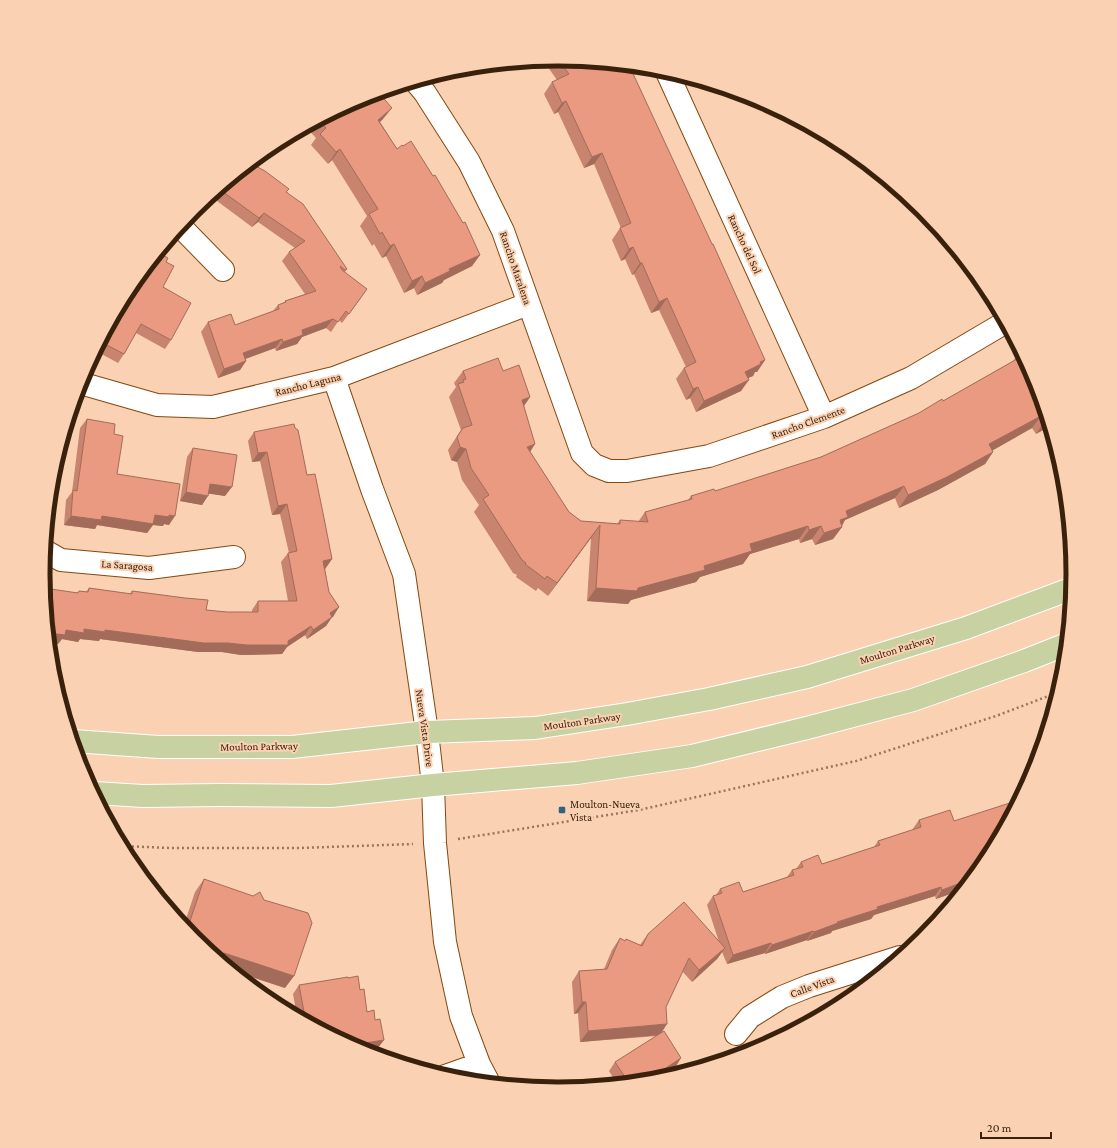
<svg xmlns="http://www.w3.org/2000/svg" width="1117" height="1148" viewBox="0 0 1117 1148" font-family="'Crimson Pro',serif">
<rect width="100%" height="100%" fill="#fad1b2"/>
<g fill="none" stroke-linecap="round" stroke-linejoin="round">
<!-- minor casing -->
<g stroke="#834911" stroke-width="24">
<path id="minor" d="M 666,70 L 824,417
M 415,81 L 425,93 L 469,162 L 503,231 L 582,453 L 594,465 L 609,471 L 627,471 L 709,456 L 824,417 L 911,378 L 1006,322
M 180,226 L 223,270
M 334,378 L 372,489 L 404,574 L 427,732 L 433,785 L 435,843 L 445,942 L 461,1016 L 479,1064 L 489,1083
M 80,383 L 157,405 L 213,407 L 334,378 L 528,304
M 45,551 L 61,560 L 149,568 L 234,557
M 736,1034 L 750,1017 L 782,997 L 809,986 L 900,957
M 445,1076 L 479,1064"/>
</g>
<!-- major casing -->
<g stroke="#fff" stroke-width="24">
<path id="major" d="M 73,741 L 159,747 L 292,747 L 427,732 L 535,728 L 627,714 L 709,699 L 807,677 L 966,628 L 1073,588
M 94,793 L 143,796 L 220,795 L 331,796 L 433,785 L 577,773 L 692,756 L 807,728 L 913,700 L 1024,661 L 1067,644"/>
</g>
<!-- path -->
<path stroke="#97765c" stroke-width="2.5" stroke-dasharray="2 3" stroke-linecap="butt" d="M 458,839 L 639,810 L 856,761 L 996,716 L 1059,692
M 122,846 L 171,848 L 300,848 L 413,844"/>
<!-- minor -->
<use href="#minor" stroke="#fff" stroke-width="22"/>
<!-- major -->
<use href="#major" stroke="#c7d1a1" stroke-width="22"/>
</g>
<!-- wall -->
<path fill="#c8846e" d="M 559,58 L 765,360 L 757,372 L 755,372 L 753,376 L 748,378 L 741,391 L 696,412 L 690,398 L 686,400 L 676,379 L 684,368 L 686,367 L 659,310 L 651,313 L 634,274 L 632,275 L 625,259 L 621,261 L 612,240 L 620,228 L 621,228 L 594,164 L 584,168 L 558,112 L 554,114 L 544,94 L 552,82 L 557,80 L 543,60 Z
M 361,98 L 383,119 L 380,122 L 397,149 L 480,255 L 472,266 L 444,280 L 442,283 L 417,295 L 414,288 L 404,293 L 386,256 L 382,258 L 374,244 L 372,246 L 360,226 L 367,216 L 332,160 L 328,164 L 311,145 L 316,138 L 306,127 Z
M 250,163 L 287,192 L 347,269 L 345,272 L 361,298 L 342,323 L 339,320 L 331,332 L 326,328 L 302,337 L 297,344 L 276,351 L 275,348 L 245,359 L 246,361 L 240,370 L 218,378 L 201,332 L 208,322 L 235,325 L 273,311 L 278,305 L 284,303 L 285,301 L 305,294 L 282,261 L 289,252 L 295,248 L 258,222 L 252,227 L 213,198 L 209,204 L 204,201 Z
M 166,262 L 163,287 L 171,340 L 165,349 L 136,333 L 124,354 L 118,363 L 96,351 L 130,287 Z
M 1016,357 L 1050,426 L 1036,434 L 1032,428 L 993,450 L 993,452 L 985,464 L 938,490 L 899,508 L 895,498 L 845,520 L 842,526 L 842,527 L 833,539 L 815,545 L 812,539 L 800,543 L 799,539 L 750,554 L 743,564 L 700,577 L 696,582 L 631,600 L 628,604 L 587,601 L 591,538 L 548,596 L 538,588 L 536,591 L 516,577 L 517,575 L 513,573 L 474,512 L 479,505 L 462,480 L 457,462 L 451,460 L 448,450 L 461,430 L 449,397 L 456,387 L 454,383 L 463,371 L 503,371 L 530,397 L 524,406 L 530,452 L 569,512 L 581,521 L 617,524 L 620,520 L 638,522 L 645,512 L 688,500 L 691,496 L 715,491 L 821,457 L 919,413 L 943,401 L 1013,361 Z
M 87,419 L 114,434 L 117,474 L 169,525 L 164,524 L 163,526 L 153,525 L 147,533 L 97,525 L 95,529 L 64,525 L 66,500 L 72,492 L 80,428 Z
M 254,432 L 307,475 L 332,559 L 325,569 L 329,592 L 339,607 L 326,626 L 307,639 L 305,635 L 287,647 L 282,654 L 241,655 L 222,652 L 198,652 L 100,639 L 99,641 L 80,639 L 78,642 L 62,639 L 58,644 L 78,593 L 79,591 L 86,592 L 89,588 L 130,594 L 132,591 L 206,610 L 227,612 L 252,612 L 252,610 L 258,601 L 288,601 L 281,562 L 288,553 L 289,553 L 280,514 L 272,515 L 260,461 L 252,462 L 248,441 Z
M 193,448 L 225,496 L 209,493 L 202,505 L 180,501 L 187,457 Z
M 919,820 L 954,821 L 987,861 L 964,889 L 936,899 L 935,896 L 874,915 L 871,919 L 832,931 L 831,933 L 807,941 L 807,940 L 765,954 L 765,953 L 727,964 L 722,952 L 717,959 L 692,982 L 682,971 L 666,1007 L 661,1033 L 675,1068 L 655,1080 L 617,1084 L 609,1071 L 615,1062 L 657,1036 L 580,1042 L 578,1013 L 574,1014 L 572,982 L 579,971 L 604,969 L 612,950 L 620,938 L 625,941 L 640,945 L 648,934 L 719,942 L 707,905 L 713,896 L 716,895 L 720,889 L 743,892 L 787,877 L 792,870 L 796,869 L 801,862 L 822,864 L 874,847 L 878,841 L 912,830 Z
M 204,879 L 285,988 L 234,971 L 194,938 L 162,900 L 184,925 L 195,892 Z
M 348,978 L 360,990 L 367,1012 L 375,1020 L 384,1040 L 377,1049 L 361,1050 L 297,1016 L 293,994 L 299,985 Z"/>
<!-- shaded-wall -->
<path fill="#a36c5a" d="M 566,101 L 558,112 L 554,114 L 562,103 Z
M 392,108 L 383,119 L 370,131 L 378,120 Z
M 340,149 L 332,160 L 328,164 L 336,152 Z
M 602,153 L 594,164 L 584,168 L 592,157 Z
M 264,213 L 258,222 L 252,227 L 259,218 Z
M 394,244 L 386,256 L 382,258 L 390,246 Z
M 633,247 L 625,259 L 621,261 L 629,249 Z
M 480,255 L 472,266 L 444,280 L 442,283 L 417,295 L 425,283 L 449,269 Z
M 640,263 L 642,263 L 634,274 L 632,275 Z
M 422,276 L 414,288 L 404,293 L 412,281 Z
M 667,298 L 659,310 L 651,313 L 659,302 Z
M 333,319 L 326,328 L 302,337 L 297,344 L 276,351 L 283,342 L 302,330 Z
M 282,339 L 275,348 L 237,362 L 243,353 Z
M 765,360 L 757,372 L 755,372 L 753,376 L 737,383 L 745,372 Z
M 246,361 L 240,370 L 218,378 L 224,369 Z
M 749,380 L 741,391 L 696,412 L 704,401 Z
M 698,387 L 690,398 L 686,400 L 693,389 Z
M 530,397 L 521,410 L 522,400 Z
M 1041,416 L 1032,428 L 981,457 L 989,444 Z
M 1048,420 L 1050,426 L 1036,434 L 1044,422 Z
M 535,444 L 527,457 L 527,447 Z
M 460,447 L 466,449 L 457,462 L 451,460 Z
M 267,452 L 260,461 L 252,462 L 258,453 Z
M 993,452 L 985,464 L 938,490 L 899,508 L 908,495 Z
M 210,484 L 232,487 L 225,496 L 204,493 Z
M 904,486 L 895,498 L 845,520 L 841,527 L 842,527 L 833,539 L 815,545 L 824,533 L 846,511 Z
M 186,492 L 208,496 L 202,505 L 180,501 Z
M 287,504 L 280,514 L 272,515 L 278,506 Z
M 155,515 L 169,515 L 175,516 L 169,525 L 164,524 L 163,526 L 153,525 L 147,533 L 97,525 L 95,529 L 64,525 L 71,516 Z
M 600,525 L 591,538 L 548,596 L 557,583 Z
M 808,526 L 799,539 L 750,554 L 743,564 L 700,577 L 696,582 L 631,600 L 628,604 L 587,601 L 596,588 L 638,588 L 704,566 L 750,544 Z
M 821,526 L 812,539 L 800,543 L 809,530 Z
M 332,559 L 325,569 L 317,570 L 323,561 Z
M 339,607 L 333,617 L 323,623 L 330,613 Z
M 332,617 L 326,626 L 307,639 L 313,630 Z
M 311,626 L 305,635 L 287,647 L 282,654 L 241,655 L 222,652 L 198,652 L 100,639 L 99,641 L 80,639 L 78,642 L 62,639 L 58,644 L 50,643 L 49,633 L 66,630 L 105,630 L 288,641 Z
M 971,879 L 964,889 L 936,899 L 942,890 Z
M 941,887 L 935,896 L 874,915 L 871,919 L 832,931 L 831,933 L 807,941 L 814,932 L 877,907 Z
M 813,931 L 807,940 L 765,954 L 772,945 Z
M 771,943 L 765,953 L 727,964 L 733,955 Z
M 725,948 L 717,959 L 692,982 L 699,970 Z
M 224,953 L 294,976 L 285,988 L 234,971 L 217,958 Z
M 582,1002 L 586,1002 L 578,1013 L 574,1014 Z
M 311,1015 L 307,1021 L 303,1019 L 305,1017 Z
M 667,1024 L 660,1035 L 580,1042 L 588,1031 Z
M 384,1040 L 377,1049 L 365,1051 L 361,1050 L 352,1045 Z
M 681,1058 L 675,1068 L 655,1080 L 646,1081 Z
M 628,1075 L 622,1083 L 620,1083 L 625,1077 Z"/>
<!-- building -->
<path fill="#e99a80" stroke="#a36c5a" d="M 558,59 L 629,65 L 712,244 L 713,244 L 765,360 L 760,362 L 761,364 L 745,372 L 749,380 L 704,401 L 698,387 L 693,389 L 684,368 L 696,362 L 667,298 L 659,302 L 642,263 L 640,263 L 633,247 L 629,249 L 620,228 L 631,223 L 602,153 L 592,157 L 566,101 L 562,103 L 552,82 L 569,74 Z
M 378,92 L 392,108 L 378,120 L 397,149 L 402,145 L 403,146 L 411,141 L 433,176 L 435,175 L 463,223 L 465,222 L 480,255 L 449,269 L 450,271 L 425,283 L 422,276 L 412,281 L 394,244 L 390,246 L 382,232 L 380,234 L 369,214 L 378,209 L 340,149 L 336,152 L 320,134 L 326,128 L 319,120 L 361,98 Z
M 250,163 L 265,171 L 289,189 L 286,192 L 303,204 L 347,269 L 345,270 L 340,266 L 342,270 L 367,289 L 349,314 L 346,311 L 338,322 L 333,319 L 302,330 L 303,335 L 283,342 L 282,339 L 243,353 L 246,361 L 224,369 L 208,322 L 231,314 L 235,325 L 279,309 L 278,305 L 286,302 L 285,301 L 316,291 L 289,252 L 305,241 L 264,213 L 259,218 L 219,189 Z
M 218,190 L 215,194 L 214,193 Z
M 159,253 L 168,258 L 166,262 L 174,266 L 163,287 L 191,303 L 171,340 L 141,324 L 124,354 L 101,342 L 130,287 Z
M 1022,353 L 1035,377 L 1048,420 L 1044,422 L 1041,416 L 989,444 L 993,452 L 947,477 L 908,495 L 904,486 L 846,511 L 848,517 L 840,520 L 842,527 L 824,533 L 821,526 L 809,530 L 808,526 L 750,544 L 752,551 L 704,566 L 705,570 L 638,588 L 637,591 L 596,588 L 600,525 L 557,583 L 547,576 L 545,579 L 525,564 L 526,563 L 522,560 L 483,499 L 489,495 L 471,468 L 466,449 L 460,447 L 457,437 L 463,428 L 472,425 L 458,384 L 464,382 L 463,380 L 466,379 L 463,371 L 498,358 L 503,371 L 519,365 L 530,397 L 522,400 L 535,444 L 527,447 L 569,512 L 581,521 L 620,524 L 620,520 L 648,522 L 645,512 L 692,499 L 691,496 L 714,489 L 715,491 L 821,457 L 919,413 L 942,399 L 943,401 L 1017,359 L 1016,357 Z
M 87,419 L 115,424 L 114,434 L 123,436 L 117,474 L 180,484 L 175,516 L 169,515 L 169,517 L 155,515 L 153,524 L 102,516 L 101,520 L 71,516 L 73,490 L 77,491 Z
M 294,424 L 295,428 L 298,430 L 307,475 L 315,474 L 324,518 L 332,559 L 323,561 L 329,592 L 339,607 L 330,613 L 332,617 L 313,630 L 311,626 L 288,641 L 288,645 L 247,645 L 228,643 L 204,643 L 105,630 L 105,632 L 84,629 L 84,633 L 66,630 L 65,635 L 49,633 L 44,588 L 78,593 L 79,591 L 88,592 L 89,588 L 132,594 L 132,591 L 185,598 L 208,600 L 206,610 L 227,612 L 258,612 L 258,601 L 297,601 L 288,553 L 297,551 L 287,504 L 278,506 L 267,452 L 258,453 L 254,432 Z
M 193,448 L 237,455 L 232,487 L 210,484 L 208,496 L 186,492 Z
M 1019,800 L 987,861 L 971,879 L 942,890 L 941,887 L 877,907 L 878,909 L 837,922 L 838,923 L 814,932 L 813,931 L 772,945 L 771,943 L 733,955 L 713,896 L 722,893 L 720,889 L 739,882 L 743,892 L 794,875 L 792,870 L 803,867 L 801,862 L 818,855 L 822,864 L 880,845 L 878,841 L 921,827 L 919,820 L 950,810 L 954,821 Z
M 204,879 L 253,896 L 260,892 L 264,900 L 308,913 L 312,923 L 294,976 L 224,953 L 217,958 L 194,938 L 187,930 Z
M 166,898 L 185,928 L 162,900 Z
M 684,902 L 725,948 L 699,970 L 689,958 L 666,1007 L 667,1024 L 588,1031 L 586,1002 L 582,1002 L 579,971 L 607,969 L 620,938 L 625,941 L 626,939 L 642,946 L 648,934 Z
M 358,976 L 360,990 L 364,989 L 367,1012 L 374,1010 L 375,1020 L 380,1019 L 384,1040 L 352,1045 L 312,1024 L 311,1015 L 305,1017 L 299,985 L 348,977 L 348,978 Z
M 664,1031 L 681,1058 L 646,1081 L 633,1082 L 628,1075 L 625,1077 L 615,1062 Z
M 681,1069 L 686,1071 L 679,1074 Z"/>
<!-- markers -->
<rect fill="#326280" stroke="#fad1b2" stroke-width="1.5" x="558" y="806" width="8" height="8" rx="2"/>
<g text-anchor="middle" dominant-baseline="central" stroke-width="4" stroke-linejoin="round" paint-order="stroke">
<!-- street labels -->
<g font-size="11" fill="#3a210b" stroke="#fad1b2">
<text transform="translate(745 244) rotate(65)">Rancho del Sol</text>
<text transform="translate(516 268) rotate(71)">Rancho Maralena</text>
<text transform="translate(308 384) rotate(-14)">Rancho Laguna</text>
<text transform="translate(808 422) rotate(-20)">Rancho Clemente</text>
<text transform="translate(127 565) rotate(4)">La Saragosa</text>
<text transform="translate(897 649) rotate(-17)">Moulton Parkway</text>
<text transform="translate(582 721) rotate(-8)">Moulton Parkway</text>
<text transform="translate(425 728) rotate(82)">Nueva Vista Drive</text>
<text transform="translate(259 746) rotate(-1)">Moulton Parkway</text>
<text transform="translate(812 986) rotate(-20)">Calle Vista</text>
</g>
<!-- poi labels -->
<g font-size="11" fill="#3a210b" stroke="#fad1b2" text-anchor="start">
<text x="570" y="804">Moulton-Nueva<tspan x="570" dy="13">Vista</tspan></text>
</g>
</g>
<!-- crop -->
<path d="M0 0H1117V1148H0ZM50 574a508 508 0 1 1 1016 0a508 508 0 1 1-1016 0Z" fill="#fad1b2" fill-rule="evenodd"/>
<path fill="none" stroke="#3a210b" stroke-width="5" d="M50 574a508 508 0 1 1 1016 0a508 508 0 1 1-1016 0Z"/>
<!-- scale -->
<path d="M981 1132v6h70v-6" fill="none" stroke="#3a210b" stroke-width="2"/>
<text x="987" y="1132" font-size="12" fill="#3a210b" stroke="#fad1b2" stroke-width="3" paint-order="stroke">20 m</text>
</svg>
